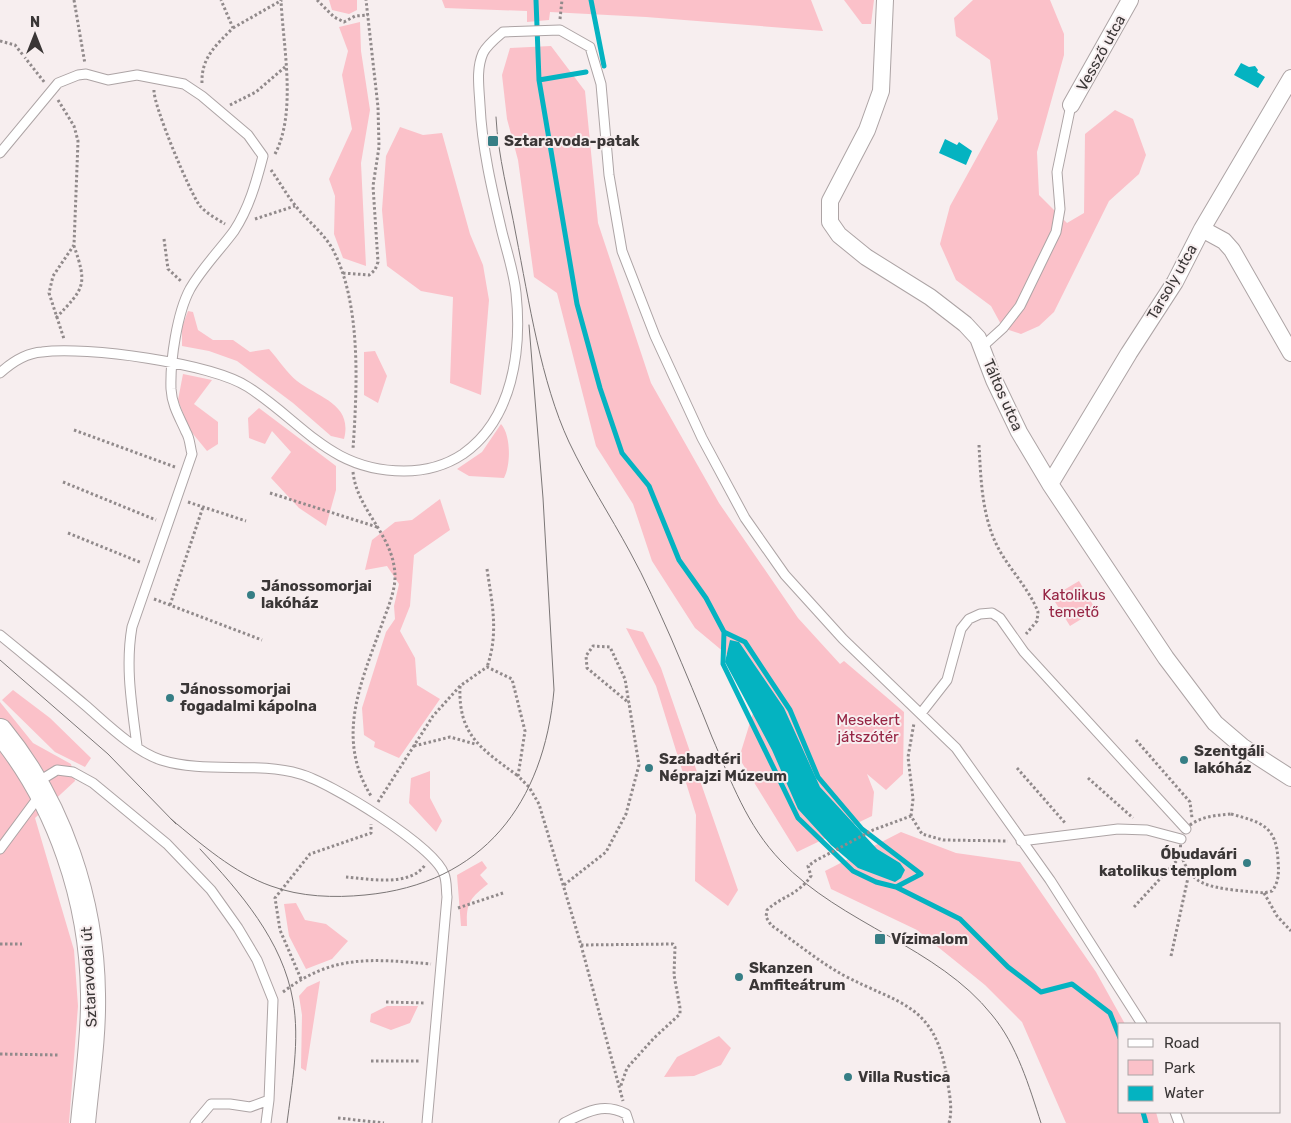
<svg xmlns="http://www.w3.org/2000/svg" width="1291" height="1123" viewBox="0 0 1291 1123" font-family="Rubik,sans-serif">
<rect width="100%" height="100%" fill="#f7eeef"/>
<!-- green -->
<path fill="#fbc1c9" d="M 329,0 L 357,0 L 357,10 L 349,14 L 332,10 Z
M 442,0 L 811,0 L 823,31 L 646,17 L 550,12 L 549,20 L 527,22 L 527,11 L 445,8 Z
M 844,0 L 874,0 L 871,24 L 862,24 Z
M 973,0 L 1050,0 L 1064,34 L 1064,55 L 1037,152 L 1039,195 L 1067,223 L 1084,213 L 1085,134 L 1115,110 L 1133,119 L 1146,155 L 1139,174 L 1109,201 L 1054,312 L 1039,326 L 1021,334 L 1003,328 L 991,306 L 956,280 L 940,244 L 950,206 L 998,119 L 990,60 L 956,36 L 954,18 Z
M 360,22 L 361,51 L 370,110 L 361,163 L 366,266 L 343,258 L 334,234 L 335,196 L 329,179 L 352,129 L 342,75 L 348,51 L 339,27 Z
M 551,46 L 585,91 L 598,223 L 651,383 L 719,503 L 798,618 L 840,664 L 844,661 L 904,712 L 903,774 L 886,790 L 867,774 L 874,792 L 872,816 L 797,852 L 739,758 L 757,700 L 737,663 L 695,628 L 652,561 L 633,504 L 596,446 L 557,293 L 534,277 L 518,160 L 507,119 L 502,75 L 510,48 Z
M 400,127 L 423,135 L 442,133 L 470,234 L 483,265 L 489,300 L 481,395 L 450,383 L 453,297 L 421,291 L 387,266 L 382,210 L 386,156 Z
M 188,311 L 193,312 L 198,330 L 213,340 L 233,340 L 250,352 L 269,349 C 278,359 287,373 297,381 C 319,398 353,404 344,439 L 331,436 L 293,403 L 237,361 L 209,351 L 182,346 L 182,327 Z
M 375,351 L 387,376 L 378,403 L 364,395 L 364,352 Z
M 183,374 L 212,380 L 194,404 L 218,422 L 218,444 L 207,451 L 189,429 L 178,400 Z
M 259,408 L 336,466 L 336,490 L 326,526 L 299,508 L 271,478 L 291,452 L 272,431 L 265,444 L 249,438 L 248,418 Z
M 501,424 C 511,435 511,465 504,478 L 469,476 L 457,469 L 482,452 Z
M 440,499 L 450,530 L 414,555 L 410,606 L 400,631 L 415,658 L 417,685 L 440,699 L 399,758 L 374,747 L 375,742 L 364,735 L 362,708 L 386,632 L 395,619 L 394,606 L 399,584 L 387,566 L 365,570 L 372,540 L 395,522 L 412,520 Z
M 1079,581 L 1096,610 L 1070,626 L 1052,597 Z
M 626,628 L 643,632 L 661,668 L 738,890 L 728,906 L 695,881 L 696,815 L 656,686 Z
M 13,690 L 50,718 L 91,758 L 85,767 L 55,752 L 2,700 Z
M 0,702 L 33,743 L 71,764 L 75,781 L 35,818 L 74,950 L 78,1006 L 69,1123 L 0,1123 Z
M 430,771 L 430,798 L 442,821 L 436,832 L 409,803 L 411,778 Z
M 901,832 L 956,853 L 1020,862 L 1096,972 L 1125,1024 L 1120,1024 L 1120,1112 L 1156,1112 L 1159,1123 L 1066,1123 L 1022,1022 L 985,985 L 917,930 L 831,889 L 825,871 Z
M 482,861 L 487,868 L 480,875 L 488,884 C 470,898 466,903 467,926 L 461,926 L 457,875 Z
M 296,903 L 305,920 L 326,924 L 348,941 L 332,959 L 306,969 L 289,936 L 284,904 Z
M 320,981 L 306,1071 L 301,1068 L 302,1015 L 299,996 L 307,987 Z
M 387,1006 L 418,1006 L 410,1023 L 391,1030 L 370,1022 L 371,1014 Z
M 719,1036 L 731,1048 L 721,1065 L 694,1076 L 664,1077 L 677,1057 Z"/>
<!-- water -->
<path fill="#04b3c1" d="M 1241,63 L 1249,67 L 1255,66 L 1258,70 L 1257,72 L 1265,77 L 1258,88 L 1234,75 Z
M 945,139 L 957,145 L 959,142 L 972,151 L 966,165 L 939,153 Z
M 730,640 L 739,642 L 784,708 L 820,787 L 877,849 L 900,863 L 905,870 L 901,878 L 895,882 L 858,868 L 831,845 L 798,809 L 772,750 L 725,662 Z"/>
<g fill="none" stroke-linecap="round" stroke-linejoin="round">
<!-- stream -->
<path stroke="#04b3c1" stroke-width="5" d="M 536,0 L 539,80 L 577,304 L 600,388 L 622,453 L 649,486 L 679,560 L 706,598 L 724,632 L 745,642 L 790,710 L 818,777 L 862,829 L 921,874 L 896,887 L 960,919 L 1008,967 L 1041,992 L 1072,984 L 1110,1013 L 1120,1038
M 591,0 L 604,66
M 539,80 L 586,72
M 724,632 L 723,664 L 798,818 L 853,871 L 876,882 L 896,887
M 1143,1112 L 1146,1123"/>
<!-- lane casing -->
<g stroke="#ada4a5" stroke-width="11">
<path id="lane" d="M 0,153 L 58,83 L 78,75 L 86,74 L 108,80 L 137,75 L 184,84 L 202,96 L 248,135 L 263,156 C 256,183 249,208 234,231 C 220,250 202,268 190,289 C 177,313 170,361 171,389 C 172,406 180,418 186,432 C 190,438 190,447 192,454 L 132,627 C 125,667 132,706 137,746
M 982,347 L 1003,328 L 1020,306 L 1056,232 L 1060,209 L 1057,172 L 1071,105
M 0,373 C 11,363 26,353 42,352 C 86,346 211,363 248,387 C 304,423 330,471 404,471 C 426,471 445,466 463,454 C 513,419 522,350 516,293 C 514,273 507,252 502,232 C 492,190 482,148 480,105 C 479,87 476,69 483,53 C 487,45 496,38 503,32 L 560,30 L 590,47 L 601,84 L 609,175 L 622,251 L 655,336 L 702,438 L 745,518 L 785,575 L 843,639 L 956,748 L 1050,880 L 1142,1024
M 0,635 C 28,658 57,681 85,705 C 106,723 134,751 161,760 C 206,774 255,761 300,774 C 330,782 434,846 444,874 C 447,881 446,890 447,897 L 427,1123
M 922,712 L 947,680 L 961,629 L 969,619 L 980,614 L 992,613 L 1000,618 L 1024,652 L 1186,829
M 36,783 L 57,770 L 73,772 L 93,783 L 167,844 L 211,890 L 238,928 L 257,960 L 273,1000 L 269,1100 L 250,1107 L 230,1104 L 211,1104 L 195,1123
M 1021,841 L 1118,829 L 1147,830 L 1181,839
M 0,849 L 40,795
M 1175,1112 L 1179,1123
M 266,1123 L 269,1100
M 564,1123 C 586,1112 603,1102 626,1114 L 629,1123"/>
</g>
<!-- street casing -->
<g stroke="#ada4a5" stroke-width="18">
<path id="street" d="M 885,0 L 881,91 L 867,130 L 830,201 L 830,222 L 839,235 L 866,257 L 930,297 L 965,324 L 978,338 L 994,380 L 1019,432 L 1050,484 L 1166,658 L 1215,723 L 1243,747 L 1291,778
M 1071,105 L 1130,0
M 1202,229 L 1224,241 L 1232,250 L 1291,353
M 1050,484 L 1129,353 L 1175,282 L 1202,229 L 1291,78"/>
</g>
<!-- secondary casing -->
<g stroke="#ada4a5" stroke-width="26">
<path id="secondary" d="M 0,731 C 60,804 92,901 93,994 C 94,1037 87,1080 83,1123"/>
</g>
<!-- path -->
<path stroke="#918a8b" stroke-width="3" stroke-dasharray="2.5 2.5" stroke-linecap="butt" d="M 74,0 L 85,64
M 317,0 L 334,17 L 344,22 L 355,16 L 368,15
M 560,19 L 562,0
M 233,28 L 282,0
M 0,41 L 15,45 L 45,83
M 202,83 C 201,58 216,45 233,28 L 221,0
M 154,90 C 153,105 190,193 200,206 C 206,213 217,219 225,224
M 58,100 L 74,126 L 78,141 L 74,245 L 53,276 L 49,293 L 64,339
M 230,105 L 256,92 L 285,67
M 275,154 C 297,112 283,46 281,0
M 271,170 C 279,181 286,194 295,205 C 306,220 322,231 332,248 C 362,303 357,389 353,449
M 255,219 L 295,206
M 164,239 L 168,269 L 182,282
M 343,273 L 369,275 L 375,270 L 378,262 L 373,186 L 379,147 L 378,107 L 366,0
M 56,318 C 84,288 88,286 74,246
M 74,430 L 175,467
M 979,445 C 981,482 982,521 1001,553 C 1013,573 1030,591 1038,612 L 1037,621 L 1026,634
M 353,472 C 357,511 395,536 395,577 C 395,592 387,610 382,624 C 361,683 335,737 371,796
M 63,482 L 156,520
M 270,493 L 377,527
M 188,502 L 246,521
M 68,533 L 142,563
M 487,569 C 492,603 499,633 487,667
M 154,599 L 262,640
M 170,605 L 203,507
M 460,686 C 458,736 482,749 518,776
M 1136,740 L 1190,802 L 1192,818
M 414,746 L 450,737 L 475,744
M 1017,768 L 1066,824
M 1088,778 L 1133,818
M 378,802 L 433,716 L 460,686 L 487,667 L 512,679 L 525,731 L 518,776 L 529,787 L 539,804 L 581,945 L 623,1101
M 1231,814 C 1261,822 1277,826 1278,861 C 1279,872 1279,882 1272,891 L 1264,893 C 1247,891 1218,890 1203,883 C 1182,874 1170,836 1193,823 C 1205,816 1218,815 1231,814 Z
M 911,816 L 913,799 L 908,757 L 914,723
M 346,877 C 369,879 410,887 425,865
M 564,885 L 606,852 L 626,814 L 639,765 L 625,679 L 610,647 L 593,646 L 586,656 L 587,668 L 629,703
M 1264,893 L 1277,916 L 1291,931
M 1134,907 L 1181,856
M 458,908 L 503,893
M 0,944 L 22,944
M 581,945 L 673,944 L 675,947 L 674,975 L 680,1008 L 680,1014 L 654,1038 L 627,1068 L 620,1088
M 1171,956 L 1189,873
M 301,979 L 280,930 L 275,898 L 310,854 L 371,833 L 371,824
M 283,992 C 333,954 372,959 431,964
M 386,1002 L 426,1003
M 0,1054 L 58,1055
M 371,1061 L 421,1061
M 338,1118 L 384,1123
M 949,1123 C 953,1109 949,1092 947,1078 C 935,1003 900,1005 843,975 C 818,961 794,941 771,925 L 766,917 L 767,910 C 782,896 798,895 811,876 L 808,866 L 815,861 L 873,830 L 911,816 L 922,834 L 943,840 L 1008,841"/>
<!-- lane -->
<use href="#lane" stroke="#fff" stroke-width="9"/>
<!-- street -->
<use href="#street" stroke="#fff" stroke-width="16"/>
<!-- secondary -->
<use href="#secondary" stroke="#fff" stroke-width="24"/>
<!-- tram -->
<path stroke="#7b7676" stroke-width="1" d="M 496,117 C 498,157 509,196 516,235 C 529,301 541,382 569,442 C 587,480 610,515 630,552 C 645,579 658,609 671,638 C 685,671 699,704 712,737 C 731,781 747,826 781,861 C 841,924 938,947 992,1015 C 1017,1045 1029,1086 1041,1123
M 0,660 L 108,754 L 176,824
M 171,819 C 201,844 234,873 271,886 C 301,897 334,898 365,895 C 483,884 544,803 554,690 L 543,498 L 529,325
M 200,849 C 240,892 283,941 293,1001 C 300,1040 292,1084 287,1123"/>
</g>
<!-- markers -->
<g fill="#367e85" stroke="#f7eeef" stroke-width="2">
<rect x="487" y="135" width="12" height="12" rx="2.5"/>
<circle cx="251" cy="595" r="5"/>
<circle cx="170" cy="698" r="5"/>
<circle cx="1184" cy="760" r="5"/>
<circle cx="649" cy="768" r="5"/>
<circle cx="1247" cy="863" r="5"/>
<rect x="874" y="933" width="12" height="12" rx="2.5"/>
<circle cx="739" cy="977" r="5"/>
<circle cx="848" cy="1077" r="5"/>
</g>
<g text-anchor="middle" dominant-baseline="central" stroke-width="4" stroke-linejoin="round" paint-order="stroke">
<!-- street labels -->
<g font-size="15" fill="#3a3636" stroke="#f7eeef">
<text transform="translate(1101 53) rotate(-61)">Vessző utca</text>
<text transform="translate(1172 282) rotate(-60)">Tarsoly utca</text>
<text transform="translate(1003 395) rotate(66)">Táltos utca</text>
<text transform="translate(89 977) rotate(-93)">Sztaravodai út</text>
</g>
<!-- poi labels -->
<g font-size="15" font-weight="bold" fill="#3a3636" stroke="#f7eeef" text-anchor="start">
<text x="504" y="141">Sztaravoda-patak</text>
<text x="261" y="586">Jánossomorjai<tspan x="261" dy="17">lakóház</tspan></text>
<text x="180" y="689">Jánossomorjai<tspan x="180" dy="17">fogadalmi kápolna</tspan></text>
<text x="1194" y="751">Szentgáli<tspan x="1194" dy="17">lakóház</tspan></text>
<text x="659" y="759">Szabadtéri<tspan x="659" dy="17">Néprajzi Múzeum</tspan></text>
<text x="1237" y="854" text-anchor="end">Óbudavári<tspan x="1237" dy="17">katolikus templom</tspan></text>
<text x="891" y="939">Vízimalom</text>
<text x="749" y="968">Skanzen<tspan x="749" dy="17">Amfiteátrum</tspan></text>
<text x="858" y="1077">Villa Rustica</text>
</g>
<!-- park labels -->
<g font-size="15" fill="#962544" stroke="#f7eeef">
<text x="1074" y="595">Katolikus<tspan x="1074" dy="17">temető</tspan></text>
<text x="868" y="720">Mesekert<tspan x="868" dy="17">játszótér</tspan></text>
</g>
</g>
<!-- legend -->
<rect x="1118" y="1023" width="162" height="90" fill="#f7eeef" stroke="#aba4a5"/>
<rect x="1128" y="1039" width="25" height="8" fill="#ffffff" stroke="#aba4a5"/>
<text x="1164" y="1048" font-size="15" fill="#3a3636">Road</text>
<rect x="1128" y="1060" width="25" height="15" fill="#fbc1c9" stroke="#aba4a5"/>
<text x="1164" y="1073" font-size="15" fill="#3a3636">Park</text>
<rect x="1128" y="1086" width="25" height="15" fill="#04b3c1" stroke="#aba4a5"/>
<text x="1164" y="1098" font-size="15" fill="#3a3636">Water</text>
<!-- north arrow -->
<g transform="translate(35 35)" stroke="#f7eeef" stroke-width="4" paint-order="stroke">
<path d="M0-4L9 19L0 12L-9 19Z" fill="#3a3636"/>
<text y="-8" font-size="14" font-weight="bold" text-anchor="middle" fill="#3a3636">N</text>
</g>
</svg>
